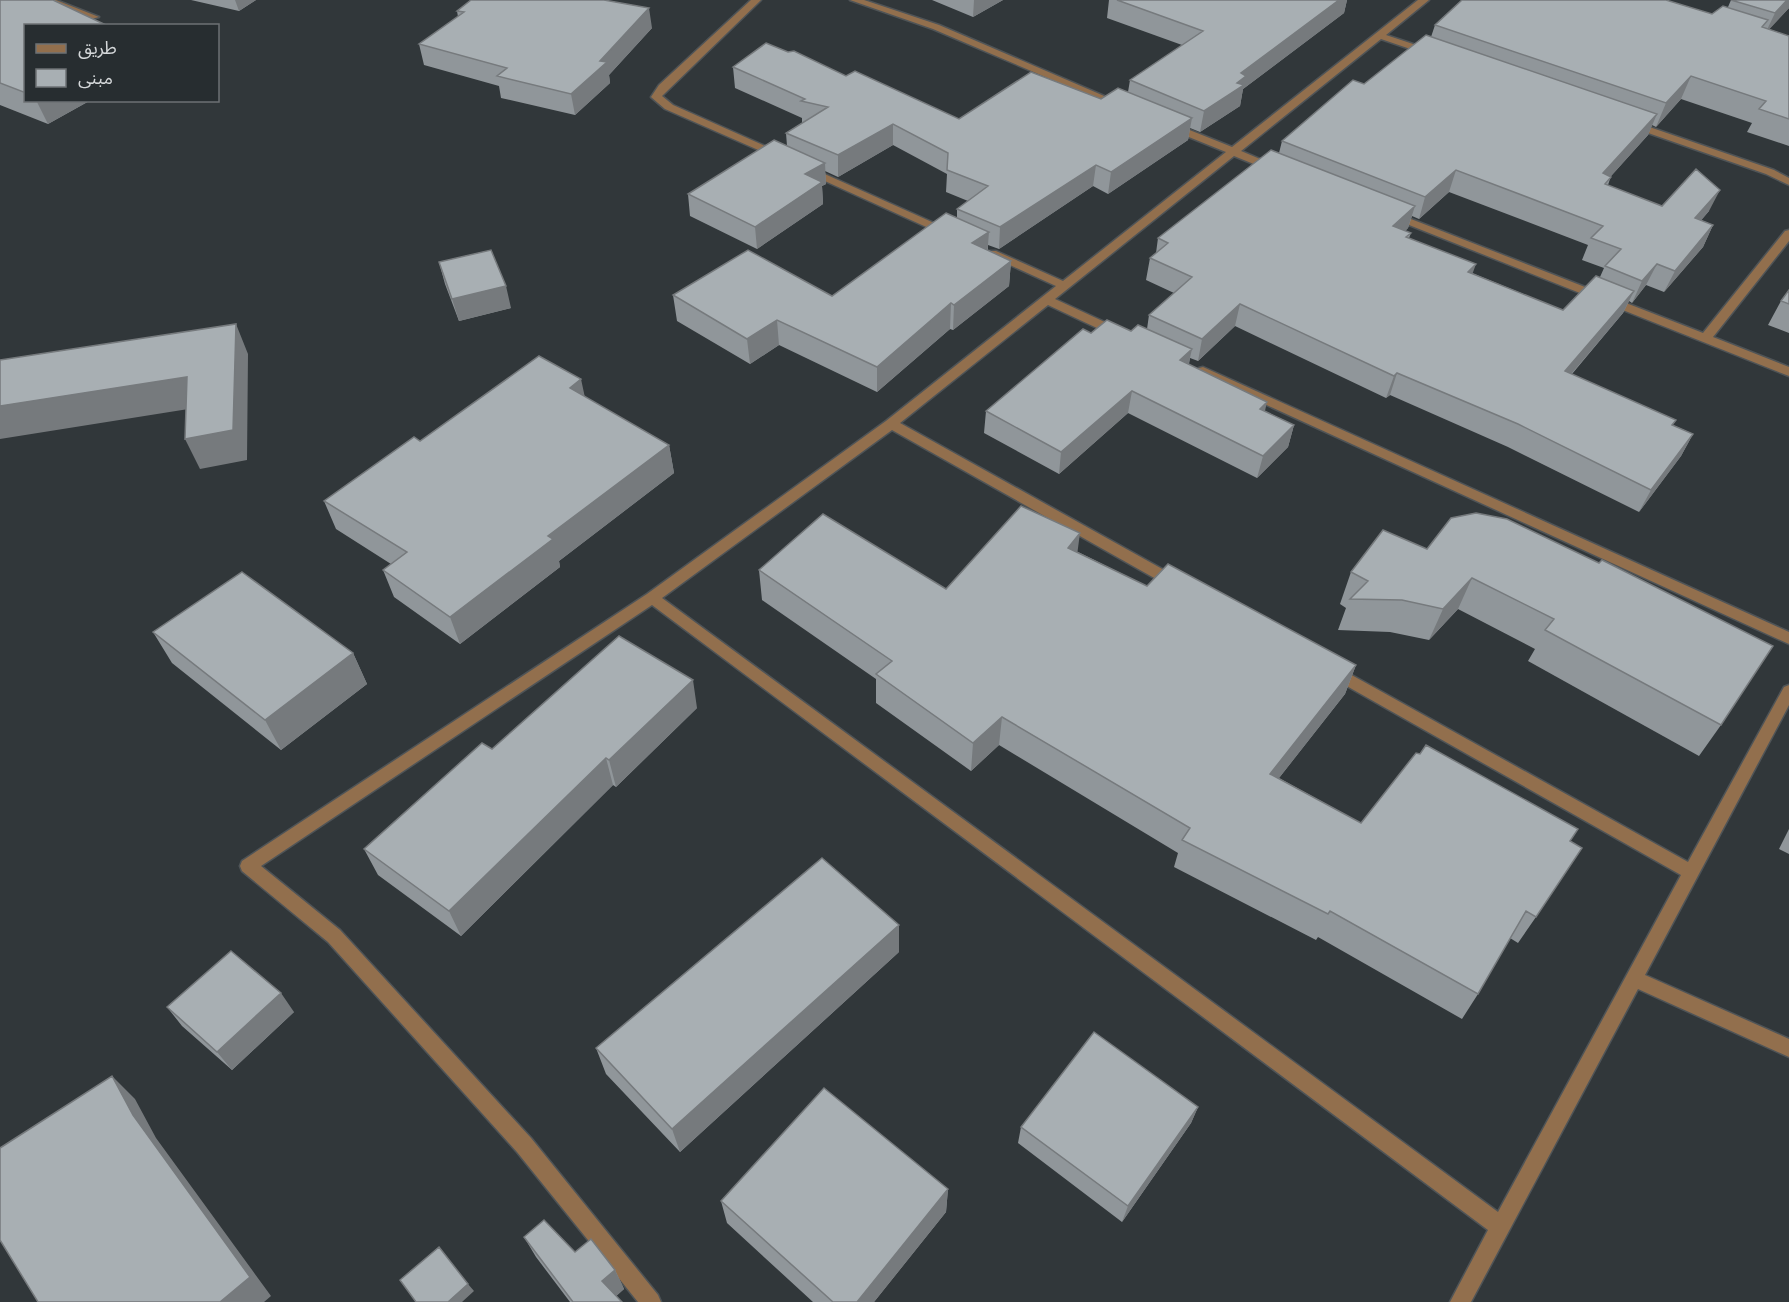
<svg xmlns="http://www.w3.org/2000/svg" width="1789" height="1302" viewBox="0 0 1789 1302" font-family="Raleway,'Noto Sans Arabic',sans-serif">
<rect width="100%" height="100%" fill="#31373a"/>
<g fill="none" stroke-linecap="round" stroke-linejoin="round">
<!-- minor casing -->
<g stroke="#4f5457" stroke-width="3">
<path id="minor" d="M 42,0 L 56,0 L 99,17 L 91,19 Z
M 751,0 L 761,0 L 662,96 L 673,105 L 783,154 L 783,158 L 779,159 L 665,109 L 651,97 L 659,85 Z
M 850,0 L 864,0 L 939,25 L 1125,105 L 1116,107 L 933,29 Z
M 1418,0 L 1429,0 L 1386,35 L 1431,50 L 1431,54 L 1425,54 L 1381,39 L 1241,151 L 1279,167 L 1279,171 L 1271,171 L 1234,156 L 1055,299 L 1122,330 L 1122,336 L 1114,336 L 1048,305 L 900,423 L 1182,580 L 1184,584 L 1182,588 L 1172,588 L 892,430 L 662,598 L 1498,1212 L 1681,875 L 1329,676 L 1326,672 L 1329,668 L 1339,668 L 1688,862 L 1784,687 L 1789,685 L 1789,705 L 1645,975 L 1789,1039 L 1789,1057 L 1638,989 L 1471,1302 L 1450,1302 L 1488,1230 L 652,605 L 261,866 L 340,930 L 531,1138 L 658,1295 L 661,1302 L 638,1302 L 517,1152 L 328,942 L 242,871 L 240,866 L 242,861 L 647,594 L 886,421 L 1056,286 L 988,255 L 988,251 L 996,251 L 1063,281 L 1226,152 L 1169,129 L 1169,125 L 1177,125 L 1232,147 Z
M 1632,121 L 1774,170 L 1789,178 L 1789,185 L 1766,174 L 1628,126 L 1628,122 Z
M 809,167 L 952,231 L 954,233 L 948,236 L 944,235 L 805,172 L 805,168 Z
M 1393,212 L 1703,333 L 1785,231 L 1789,230 L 1789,241 L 1713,337 L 1789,367 L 1789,376 L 1389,217 L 1387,215 Z
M 1203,367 L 1789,632 L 1789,644 L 1199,374 L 1199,368 Z"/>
</g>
<!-- minor -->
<use href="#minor" fill="#926f4d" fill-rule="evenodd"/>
</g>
<!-- wall -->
<path fill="#90969a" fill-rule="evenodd" d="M 0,0 L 26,26 L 26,100 L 91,100 L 48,124 L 0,105 Z
M 191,0 L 256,0 L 239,11 Z
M 932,0 L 1003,0 L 973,17 Z
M 1109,0 L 1347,0 L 1344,13 L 1243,89 L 1240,106 L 1200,132 L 1190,128 L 1188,140 L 1108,194 L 1093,186 L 999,249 L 988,245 L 988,250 L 1011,261 L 1009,286 L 953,330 L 950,329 L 877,392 L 779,345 L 750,364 L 677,321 L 673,295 L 832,296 L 957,218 L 957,209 L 968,201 L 946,192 L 947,174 L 893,145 L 838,177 L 825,171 L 826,184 L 822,186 L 823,204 L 757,249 L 690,216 L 688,194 L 787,146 L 786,133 L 802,123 L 802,118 L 735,88 L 733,67 L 846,76 L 959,119 L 1101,99 L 1128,92 L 1130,80 L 1182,45 L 1107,18 Z
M 1731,0 L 1789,0 L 1789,8 L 1769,29 L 1789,36 L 1789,146 L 1747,132 L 1752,123 L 1681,99 L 1656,127 L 1652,125 L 1648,135 L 1611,176 L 1608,185 L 1662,206 L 1709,211 L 1701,220 L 1713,225 L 1703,247 L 1664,292 L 1646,285 L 1632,303 L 1629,301 L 1623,313 L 1572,374 L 1676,420 L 1673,425 L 1693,434 L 1681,456 L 1639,512 L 1508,447 L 1390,395 L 1386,398 L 1235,326 L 1198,361 L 1190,358 L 1189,364 L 1265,411 L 1294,425 L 1288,447 L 1257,478 L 1128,413 L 1059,474 L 984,433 L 986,411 L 1091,333 L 1131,331 L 1147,329 L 1149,315 L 1174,293 L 1146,280 L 1150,258 L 1156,253 L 1158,238 L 1279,153 L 1282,141 L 1431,37 L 1435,25 L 1712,14 L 1728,7 ZM 1449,192 L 1588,245 L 1582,260 L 1604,268 L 1600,277 L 1563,310 L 1472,273 L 1409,238 L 1411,233 L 1405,231 L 1408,228 L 1412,216 L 1419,219 Z
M 457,11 L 652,28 L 609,75 L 610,83 L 575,115 L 501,98 L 499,86 L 424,65 L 419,44 L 458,17 Z
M 439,262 L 511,308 L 459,321 L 445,284 Z
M 1789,290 L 1789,333 L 1768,325 L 1781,301 Z
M 585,397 L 669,445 L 674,473 L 559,561 L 560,567 L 460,644 L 394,597 L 383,570 L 391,564 L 336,529 L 324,501 L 420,441 Z
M 1451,518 L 1721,725 L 1699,756 L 1528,661 L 1535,649 L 1458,609 L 1429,640 L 1390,632 L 1338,630 L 1346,608 L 1340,604 L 1351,572 L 1427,549 Z
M 1078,552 L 1147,586 L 1356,665 L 1345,694 L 1279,778 L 1361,823 L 1570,841 L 1536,917 L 1518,943 L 1510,938 L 1478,994 L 1462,1019 L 1318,937 L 1316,940 L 1174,867 L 1178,853 L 999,745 L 971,771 L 876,703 L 876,679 L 762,600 L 759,570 L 946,589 Z
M 153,632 L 353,653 L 367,684 L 281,750 L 172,663 Z
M 697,708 L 616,787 L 613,785 L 461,936 L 378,875 L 364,849 L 492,749 Z
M 1789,829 L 1789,854 L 1779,849 Z
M 899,952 L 680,1152 L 606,1074 L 596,1048 Z
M 167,1007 L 294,1012 L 232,1070 L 182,1026 Z
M 1198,1107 L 1191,1123 L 1122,1222 L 1018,1143 L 1021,1127 Z
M 948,1189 L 946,1212 L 874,1302 L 813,1302 L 727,1223 L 721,1201 Z
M 524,1237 L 575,1252 L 615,1270 L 624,1289 L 616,1296 L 622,1302 L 570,1302 L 536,1257 Z"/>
<!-- shaded-wall -->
<path fill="#767a7d" d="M 235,0 L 256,0 L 239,11 Z
M 974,0 L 1003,0 L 973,17 Z
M 1339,0 L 1347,0 L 1344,13 L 1243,89 L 1240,106 L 1200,132 L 1204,111 L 1241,73 Z
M 1787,0 L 1789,0 L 1789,8 L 1765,34 L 1775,13 Z
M 649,8 L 652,28 L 609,75 L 610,83 L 575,115 L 571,94 L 600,61 Z
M 1691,76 L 1681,99 L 1656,127 L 1666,103 Z
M 36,100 L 91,100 L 48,124 Z
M 1657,114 L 1648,135 L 1594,195 L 1603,173 Z
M 1192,118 L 1188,140 L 1108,194 L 1111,172 Z
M 893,124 L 893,145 L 838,177 L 838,155 Z
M 825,163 L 826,184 L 822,186 L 823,204 L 757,249 L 755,227 L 805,174 Z
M 1096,165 L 1093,186 L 999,249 L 1000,227 Z
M 1456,170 L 1449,192 L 1419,219 L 1425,197 Z
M 1720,190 L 1709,211 L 1685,240 L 1695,218 Z
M 1415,206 L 1408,228 L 1386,248 L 1393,226 Z
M 1713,225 L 1703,247 L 1664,292 L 1675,271 Z
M 989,232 L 987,257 L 972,243 Z
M 1011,261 L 1009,286 L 953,330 L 954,305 Z
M 1476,264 L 1468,286 L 1468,272 Z
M 1657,264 L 1646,285 L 1632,303 L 1642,281 Z
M 506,286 L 511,308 L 459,321 L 452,299 Z
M 1634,291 L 1623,313 L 1555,393 L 1565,371 Z
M 951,303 L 950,329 L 877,392 L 877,367 Z
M 1240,304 L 1235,326 L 1198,361 L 1202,339 Z
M 777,320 L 779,345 L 750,364 L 747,339 Z
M 236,324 L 248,354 L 247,460 L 200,469 L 185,439 Z
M 1192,349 L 1187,371 L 1180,360 Z
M 1397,373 L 1390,395 L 1386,398 L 1394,376 Z
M 187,377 L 201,407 L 0,439 L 0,406 Z
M 581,379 L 587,407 L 570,388 Z
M 1132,391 L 1128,413 L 1059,474 L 1061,452 Z
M 1267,402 L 1262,424 L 1260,409 Z
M 1294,425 L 1288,447 L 1257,478 L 1263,456 Z
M 1693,434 L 1681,456 L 1639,512 L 1651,490 Z
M 669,445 L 674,473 L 559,561 L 560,567 L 460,644 L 450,617 L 548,536 Z
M 1080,533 L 1076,563 L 1068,548 Z
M 1472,578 L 1458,609 L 1429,640 L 1443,609 Z
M 353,653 L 367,684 L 281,750 L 265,720 Z
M 1356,665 L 1345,694 L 1261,801 L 1270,774 Z
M 693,680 L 697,708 L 616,787 L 609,760 Z
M 1002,717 L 999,745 L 971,771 L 973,743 Z
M 606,758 L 613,785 L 461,936 L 449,911 Z
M 899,925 L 899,952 L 680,1152 L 672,1129 Z
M 281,993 L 294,1012 L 232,1070 L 217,1052 Z
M 112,1076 L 135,1099 L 156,1138 L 271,1296 L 264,1302 L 220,1302 L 133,1115 Z
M 1198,1107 L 1191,1123 L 1122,1222 L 1128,1206 Z
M 948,1189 L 946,1212 L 874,1302 L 857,1302 Z
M 615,1270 L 624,1289 L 612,1300 L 602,1281 Z
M 468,1284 L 474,1291 L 462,1302 L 448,1302 Z"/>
<!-- building -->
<path fill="#a8afb3" stroke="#767a7d" stroke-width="1.5" d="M 0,0 L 53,0 L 108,26 L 26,26 L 26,93 L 0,83 Z
M 471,0 L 604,0 L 649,8 L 600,61 L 607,62 L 571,94 L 497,76 L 507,68 L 419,44 L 464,12 L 457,11 Z
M 1117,0 L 1339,0 L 1241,73 L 1246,76 L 1237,83 L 1244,85 L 1204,111 L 1130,80 L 1203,31 Z
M 1462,0 L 1666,0 L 1712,14 L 1723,6 L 1768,20 L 1762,27 L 1789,36 L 1789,119 L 1759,109 L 1766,101 L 1691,76 L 1666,103 L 1435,25 Z
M 1731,0 L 1787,0 L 1775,13 Z
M 1426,35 L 1657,114 L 1603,173 L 1611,177 L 1605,184 L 1662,206 L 1696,169 L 1720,190 L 1695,218 L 1713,225 L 1675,271 L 1657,264 L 1642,281 L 1605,266 L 1621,249 L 1591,238 L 1603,226 L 1456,170 L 1425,197 L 1282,141 L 1353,80 L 1364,84 Z
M 766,43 L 788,52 L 794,51 L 846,76 L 855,71 L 959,119 L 1031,72 L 1101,99 L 1118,88 L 1192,118 L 1111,172 L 1096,165 L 1000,227 L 957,209 L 988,186 L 947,170 L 948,153 L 893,124 L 838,155 L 786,133 L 828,107 L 801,101 L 805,99 L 733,67 Z
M 774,140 L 825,163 L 805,174 L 822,182 L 755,227 L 688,194 Z
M 1271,150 L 1415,206 L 1393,226 L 1411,233 L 1406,237 L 1476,264 L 1468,272 L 1563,310 L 1596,276 L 1634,291 L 1565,371 L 1676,420 L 1672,425 L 1693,434 L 1651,490 L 1518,424 L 1397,373 L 1394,376 L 1240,304 L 1202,339 L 1149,315 L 1192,277 L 1150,258 L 1168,243 L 1158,238 Z
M 946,213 L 989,232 L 972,243 L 1011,261 L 954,305 L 951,303 L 877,367 L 777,320 L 747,339 L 673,295 L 748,250 L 832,296 Z
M 491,250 L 506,286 L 452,299 L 439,262 Z
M 1789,290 L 1789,304 L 1781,301 Z
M 1107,320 L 1131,331 L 1138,325 L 1192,349 L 1180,360 L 1267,402 L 1260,409 L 1294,425 L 1263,456 L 1132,391 L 1061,452 L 986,411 L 1083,329 L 1091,333 Z
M 236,324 L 233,430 L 185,439 L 187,377 L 0,406 L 0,360 Z
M 539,356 L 581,379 L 570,388 L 669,445 L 548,536 L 553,539 L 450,617 L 383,570 L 407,552 L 324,501 L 414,437 L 420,441 Z
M 1021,506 L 1080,533 L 1068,548 L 1147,586 L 1168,564 L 1356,665 L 1270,774 L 1361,823 L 1416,753 L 1420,754 L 1426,745 L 1578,829 L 1570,841 L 1582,848 L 1536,917 L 1526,911 L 1478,994 L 1330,911 L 1328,914 L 1182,840 L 1190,828 L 1002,717 L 973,743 L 876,674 L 892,661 L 759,570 L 823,514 L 946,589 Z
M 1476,513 L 1507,519 L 1599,563 L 1602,560 L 1773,646 L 1721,725 L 1545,630 L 1554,619 L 1472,578 L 1443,609 L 1402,600 L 1350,599 L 1368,581 L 1351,572 L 1383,530 L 1427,549 L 1451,518 Z
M 242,572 L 353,653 L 265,720 L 153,632 Z
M 619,636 L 693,680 L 609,760 L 606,758 L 449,911 L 364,849 L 482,743 L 492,749 Z
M 822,858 L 899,925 L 672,1129 L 596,1048 Z
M 231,951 L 281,993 L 217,1052 L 167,1007 Z
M 1094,1032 L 1198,1107 L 1128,1206 L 1021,1127 Z
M 112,1076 L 133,1115 L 250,1277 L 220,1302 L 38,1302 L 0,1240 L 0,1148 Z
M 824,1088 L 948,1189 L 857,1302 L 833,1302 L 721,1201 Z
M 544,1220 L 575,1252 L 591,1239 L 615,1270 L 602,1281 L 622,1302 L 573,1302 L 524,1237 Z
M 439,1247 L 468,1284 L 448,1302 L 416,1302 L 400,1280 Z"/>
<!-- legend -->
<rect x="24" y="24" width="195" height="78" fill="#272d30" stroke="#6d7174" stroke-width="1.5"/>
<rect x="36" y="44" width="30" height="9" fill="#926f4d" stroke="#6d7174" stroke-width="1.5"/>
<text x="78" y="54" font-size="18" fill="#d5d8da">طريق</text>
<rect x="36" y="69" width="30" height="18" fill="#a8afb3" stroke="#6d7174" stroke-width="1.5"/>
<text x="78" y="84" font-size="18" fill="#d5d8da">مبنى</text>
</svg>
